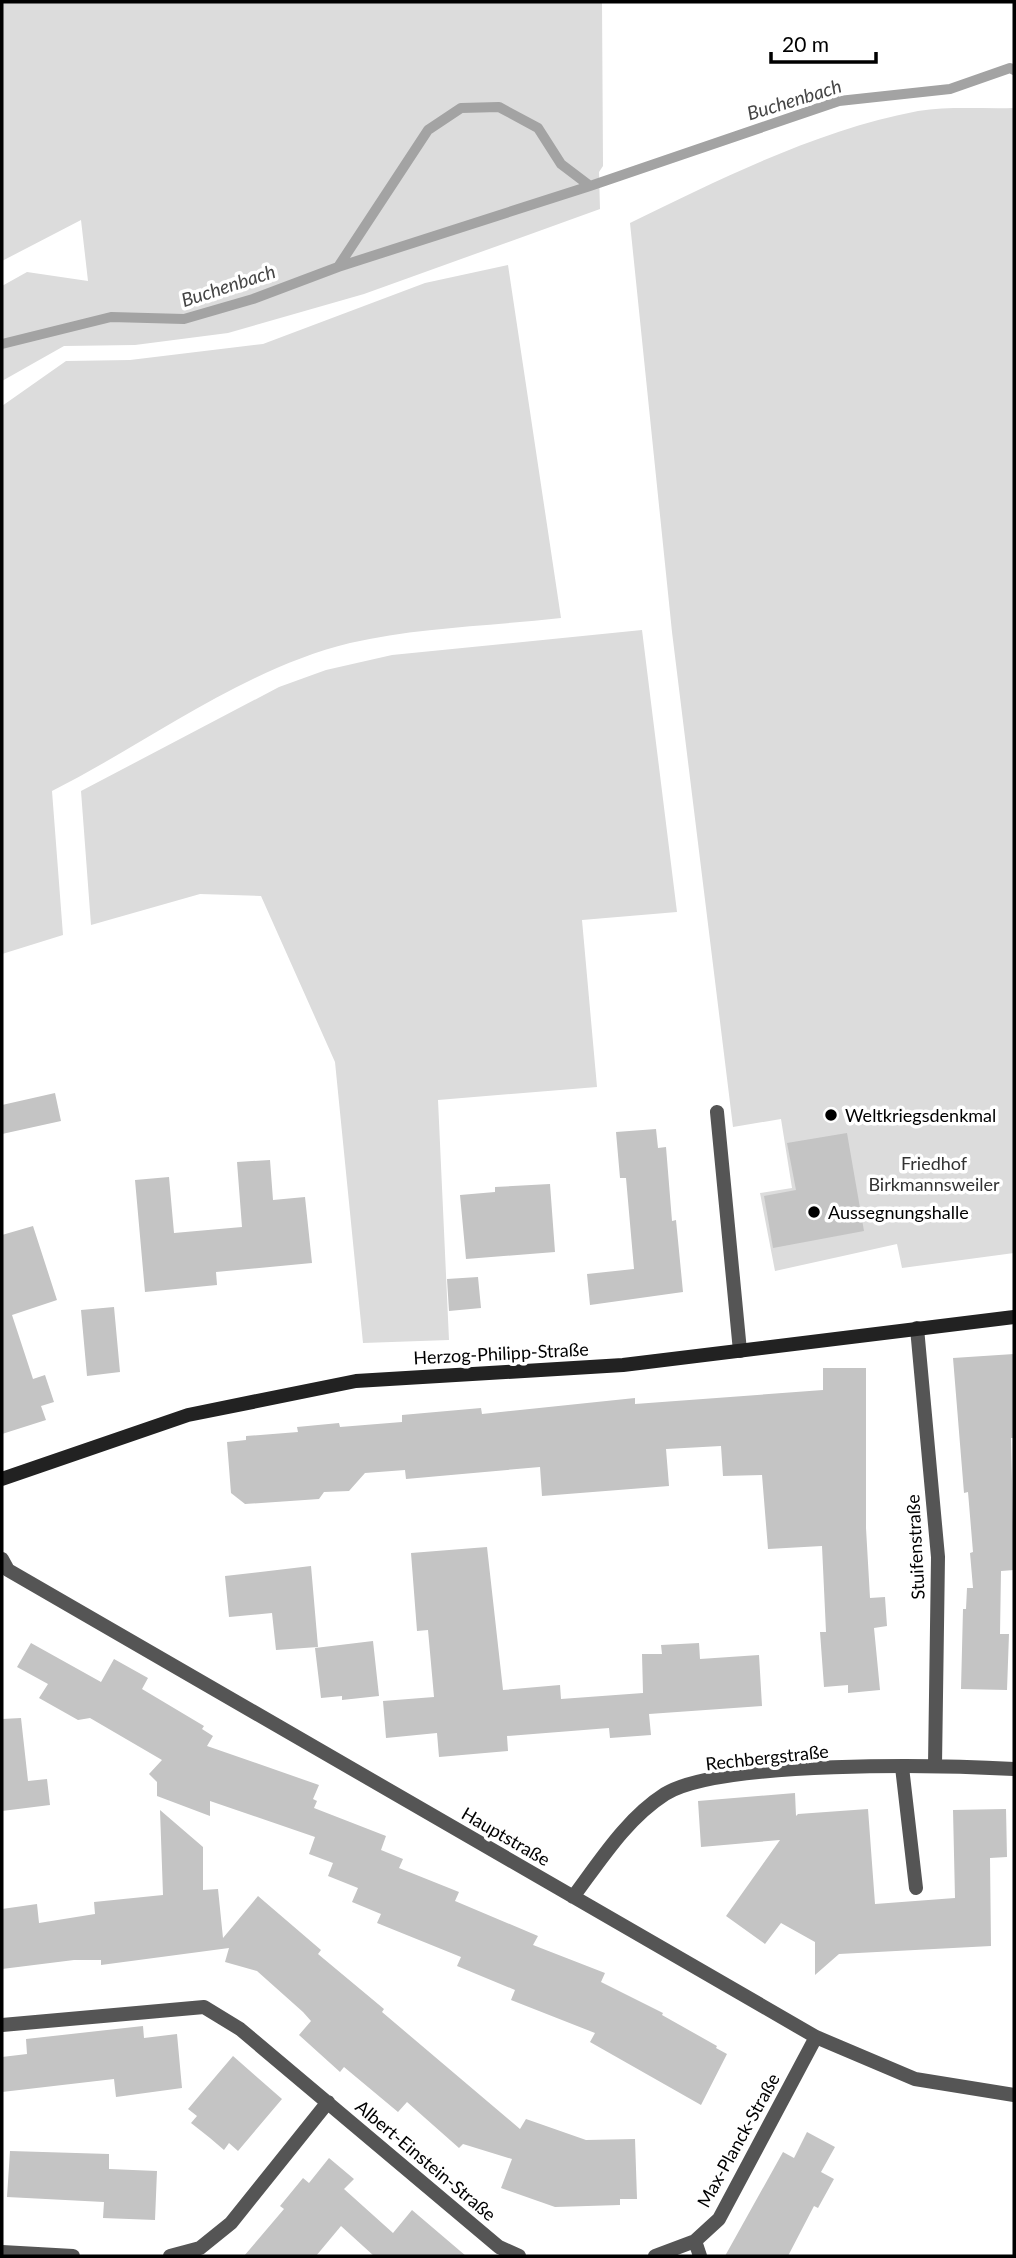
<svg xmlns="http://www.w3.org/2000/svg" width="1016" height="2258" viewBox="0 0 1016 2258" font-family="Lato,sans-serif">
<rect width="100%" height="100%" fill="#fff"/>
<!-- green -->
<path fill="#dcdcdc" d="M 2,2 L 602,2 L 603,166 L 599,172 L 600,209 L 364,294 L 228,333 L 135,345 L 64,346 L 2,381 L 2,286 L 27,272 L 88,281 L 81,220 L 2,261 Z
M 1014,108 L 1014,1253 L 902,1268 L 897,1244 L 775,1271 L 760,1193 L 792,1188 L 781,1119 L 733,1127 L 672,632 L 630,223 C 721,179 817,130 918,111 C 949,106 983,109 1014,108 Z
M 508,265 L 561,618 C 491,626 419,627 350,643 C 243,669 149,742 52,791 L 63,935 L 2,954 L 2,406 L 66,361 L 130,360 L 263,344 L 425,283 Z
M 642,630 L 677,912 L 582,920 L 597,1087 L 438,1100 L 449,1340 L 363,1343 L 335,1062 L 261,896 L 200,894 L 91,925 L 81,791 L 279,687 L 326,670 L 392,655 Z"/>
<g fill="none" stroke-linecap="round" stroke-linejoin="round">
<!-- stream -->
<path stroke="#a3a3a3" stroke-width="10" d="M 338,267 L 428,130 L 461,108 L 499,107 L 538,128 L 561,164 L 590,186
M 2,344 L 111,317 L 184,319 L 253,299 L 338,267 L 590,186 L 839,101 L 950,89 L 1010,68 L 1014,70"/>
</g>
<!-- building -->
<path fill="#c4c4c4" d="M 55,1093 L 61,1121 L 2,1134 L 2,1105 Z
M 656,1129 L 658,1148 L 666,1147 L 672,1221 L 676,1220 L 683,1292 L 590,1305 L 587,1274 L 634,1269 L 626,1178 L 620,1178 L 616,1132 Z
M 847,1133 L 864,1231 L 773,1248 L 764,1196 L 796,1190 L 787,1143 Z
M 270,1160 L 273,1200 L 305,1197 L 312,1263 L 216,1272 L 217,1285 L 145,1292 L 135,1180 L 169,1177 L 174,1233 L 242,1227 L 237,1162 Z
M 550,1184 L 555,1252 L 466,1259 L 460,1195 L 495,1192 L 495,1187 Z
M 33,1226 L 57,1300 L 12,1315 L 33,1379 L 45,1375 L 54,1402 L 41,1406 L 46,1420 L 2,1434 L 2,1235 Z
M 478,1277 L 481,1308 L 449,1311 L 447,1279 Z
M 114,1307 L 120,1372 L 87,1376 L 81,1310 Z
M 1014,1354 L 1014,1438 L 1011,1438 L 1014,1570 L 1001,1571 L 1000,1634 L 1009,1634 L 1007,1690 L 961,1689 L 963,1609 L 966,1609 L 967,1588 L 973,1588 L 970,1553 L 973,1552 L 968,1492 L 964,1493 L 953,1358 Z
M 823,1368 L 866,1368 L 866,1528 L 870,1598 L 885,1597 L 887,1626 L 874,1628 L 880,1690 L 848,1693 L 848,1685 L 824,1687 L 820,1632 L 826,1632 L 822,1546 L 768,1549 L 762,1475 L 723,1476 L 721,1446 L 666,1449 L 669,1486 L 542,1496 L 540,1467 L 406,1479 L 405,1470 L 365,1473 L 349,1491 L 324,1492 L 319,1499 L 245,1504 L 231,1493 L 227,1442 L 246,1440 L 246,1436 L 298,1432 L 297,1427 L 339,1423 L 340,1427 L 402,1422 L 402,1415 L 481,1408 L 482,1414 L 635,1398 L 635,1404 L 823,1390 Z
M 487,1547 L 503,1690 L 560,1685 L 561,1699 L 643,1693 L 642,1654 L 662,1654 L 661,1645 L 699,1643 L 700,1659 L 759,1655 L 762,1706 L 649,1714 L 651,1735 L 610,1738 L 609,1728 L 507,1736 L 508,1751 L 439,1757 L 437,1733 L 386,1738 L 383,1701 L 434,1697 L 428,1630 L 417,1631 L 411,1553 Z
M 311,1566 L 318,1647 L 276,1650 L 272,1613 L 229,1617 L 225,1576 Z
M 373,1641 L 379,1696 L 342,1700 L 342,1696 L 321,1698 L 315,1648 Z
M 31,1643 L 101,1682 L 114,1659 L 148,1678 L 142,1689 L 204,1726 L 202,1729 L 213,1736 L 207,1746 L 319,1785 L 313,1799 L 317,1801 L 314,1808 L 386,1836 L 381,1850 L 403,1859 L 399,1868 L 459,1892 L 455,1901 L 538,1936 L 533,1945 L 605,1973 L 601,1982 L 663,2013 L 662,2015 L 717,2046 L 716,2048 L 727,2054 L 701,2105 L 590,2042 L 595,2033 L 511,2000 L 515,1990 L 457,1966 L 461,1957 L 377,1923 L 381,1914 L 352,1902 L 358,1888 L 328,1876 L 333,1863 L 309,1854 L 315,1837 L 210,1801 L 210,1816 L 157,1796 L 157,1782 L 149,1774 L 162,1760 L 90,1718 L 78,1720 L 39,1698 L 48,1684 L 17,1667 Z
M 21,1718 L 28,1781 L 47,1779 L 50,1805 L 2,1811 L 2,1719 Z
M 795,1793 L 796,1816 L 798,1814 L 868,1809 L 875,1904 L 955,1898 L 953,1810 L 1006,1809 L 1007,1857 L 990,1858 L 991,1946 L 839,1954 L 815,1975 L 815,1942 L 781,1923 L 765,1944 L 726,1916 L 780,1840 L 701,1847 L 698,1801 Z
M 160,1810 L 203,1847 L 203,1890 L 218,1889 L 223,1938 L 258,1896 L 321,1950 L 318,1954 L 384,2009 L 382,2012 L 520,2129 L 526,2119 L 586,2140 L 635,2139 L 637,2199 L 620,2199 L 620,2205 L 555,2207 L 501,2188 L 512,2159 L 463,2144 L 459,2148 L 407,2102 L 398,2112 L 344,2067 L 340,2072 L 299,2035 L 311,2021 L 303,2012 L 257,1971 L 225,1962 L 229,1948 L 101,1965 L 101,1960 L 74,1960 L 2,1969 L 2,1909 L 37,1904 L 39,1923 L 95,1914 L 94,1902 L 163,1895 Z
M 143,2026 L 144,2038 L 177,2034 L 182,2088 L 116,2097 L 114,2079 L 2,2092 L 2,2057 L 27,2054 L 26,2039 Z
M 233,2056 L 282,2099 L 238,2151 L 229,2143 L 224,2150 L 210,2138 L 191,2123 L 197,2116 L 188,2109 Z
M 807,2132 L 835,2147 L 821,2172 L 834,2179 L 818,2208 L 814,2206 L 788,2256 L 725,2256 L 783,2152 L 794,2158 Z
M 10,2151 L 109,2154 L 109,2169 L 157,2171 L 155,2220 L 103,2218 L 104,2202 L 7,2197 Z
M 329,2158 L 354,2179 L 344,2189 L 393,2233 L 412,2210 L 466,2256 L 374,2256 L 341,2226 L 316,2256 L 244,2256 L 284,2209 L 280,2206 L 303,2178 L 309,2183 Z"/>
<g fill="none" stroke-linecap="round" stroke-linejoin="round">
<!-- lane -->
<path stroke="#555" stroke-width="14" d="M 717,1112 L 740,1351
M 902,1767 L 916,1888"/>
<!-- street -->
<path stroke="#555" stroke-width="14" d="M 917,1328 L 938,1557 L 935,1765
M 2,1559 L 8,1570 L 816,2037 L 915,2079 L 1014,2095
M 573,1897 C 600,1861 626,1819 665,1794 C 720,1760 943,1765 1014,1769
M 2,2025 L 204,2007 L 240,2029 L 499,2247 L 519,2256
M 2,2252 L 73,2256
M 170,2256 L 200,2248 L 231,2223 L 328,2102
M 655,2256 L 695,2241
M 700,2256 L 695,2241 L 719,2219 L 816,2037"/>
<!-- secondary -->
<path stroke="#222" stroke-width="14" d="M 2,1479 L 188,1415 L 356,1381 L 623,1365 L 1014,1317"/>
</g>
<!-- markers -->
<g fill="#000" stroke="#fff" stroke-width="2.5">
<circle cx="831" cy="1115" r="7"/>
<circle cx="814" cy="1212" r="7"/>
</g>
<g text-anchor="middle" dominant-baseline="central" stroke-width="7" stroke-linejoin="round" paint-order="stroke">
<!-- poi labels -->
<g font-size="18" fill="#000" stroke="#fff" text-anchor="start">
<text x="845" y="1115">Weltkriegsdenkmal</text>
<text x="828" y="1212">Aussegnungshalle</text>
</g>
<!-- park labels -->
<g font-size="18" fill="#333" stroke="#fff">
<text x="934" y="1163">Friedhof<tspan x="934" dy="21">Birkmannsweiler</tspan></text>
</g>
<!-- street labels -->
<g font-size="18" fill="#000" stroke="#fff">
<text transform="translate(501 1353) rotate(-3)">Herzog-Philipp-Straße</text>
<text transform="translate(915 1547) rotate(-93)">Stuifenstraße</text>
<text transform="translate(767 1757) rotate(-6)">Rechbergstraße</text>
<text transform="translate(506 1836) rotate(30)">Hauptstraße</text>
<text transform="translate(738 2140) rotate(-61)">Max-Planck-Straße</text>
<text transform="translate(426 2160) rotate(40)">Albert-Einstein-Straße</text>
</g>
<!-- water labels -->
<g font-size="19" font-style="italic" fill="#444" stroke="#fff">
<text transform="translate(794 99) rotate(-17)">Buchenbach</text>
<text transform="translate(228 285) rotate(-18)">Buchenbach</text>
</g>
</g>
<!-- border -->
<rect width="1016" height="2258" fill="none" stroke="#000000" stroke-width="7"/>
<!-- scale -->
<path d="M771 52v10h105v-10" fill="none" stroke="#000000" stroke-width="3.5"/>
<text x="782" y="52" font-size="21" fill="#000000" stroke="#ffffff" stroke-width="5" paint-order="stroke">20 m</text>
</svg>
